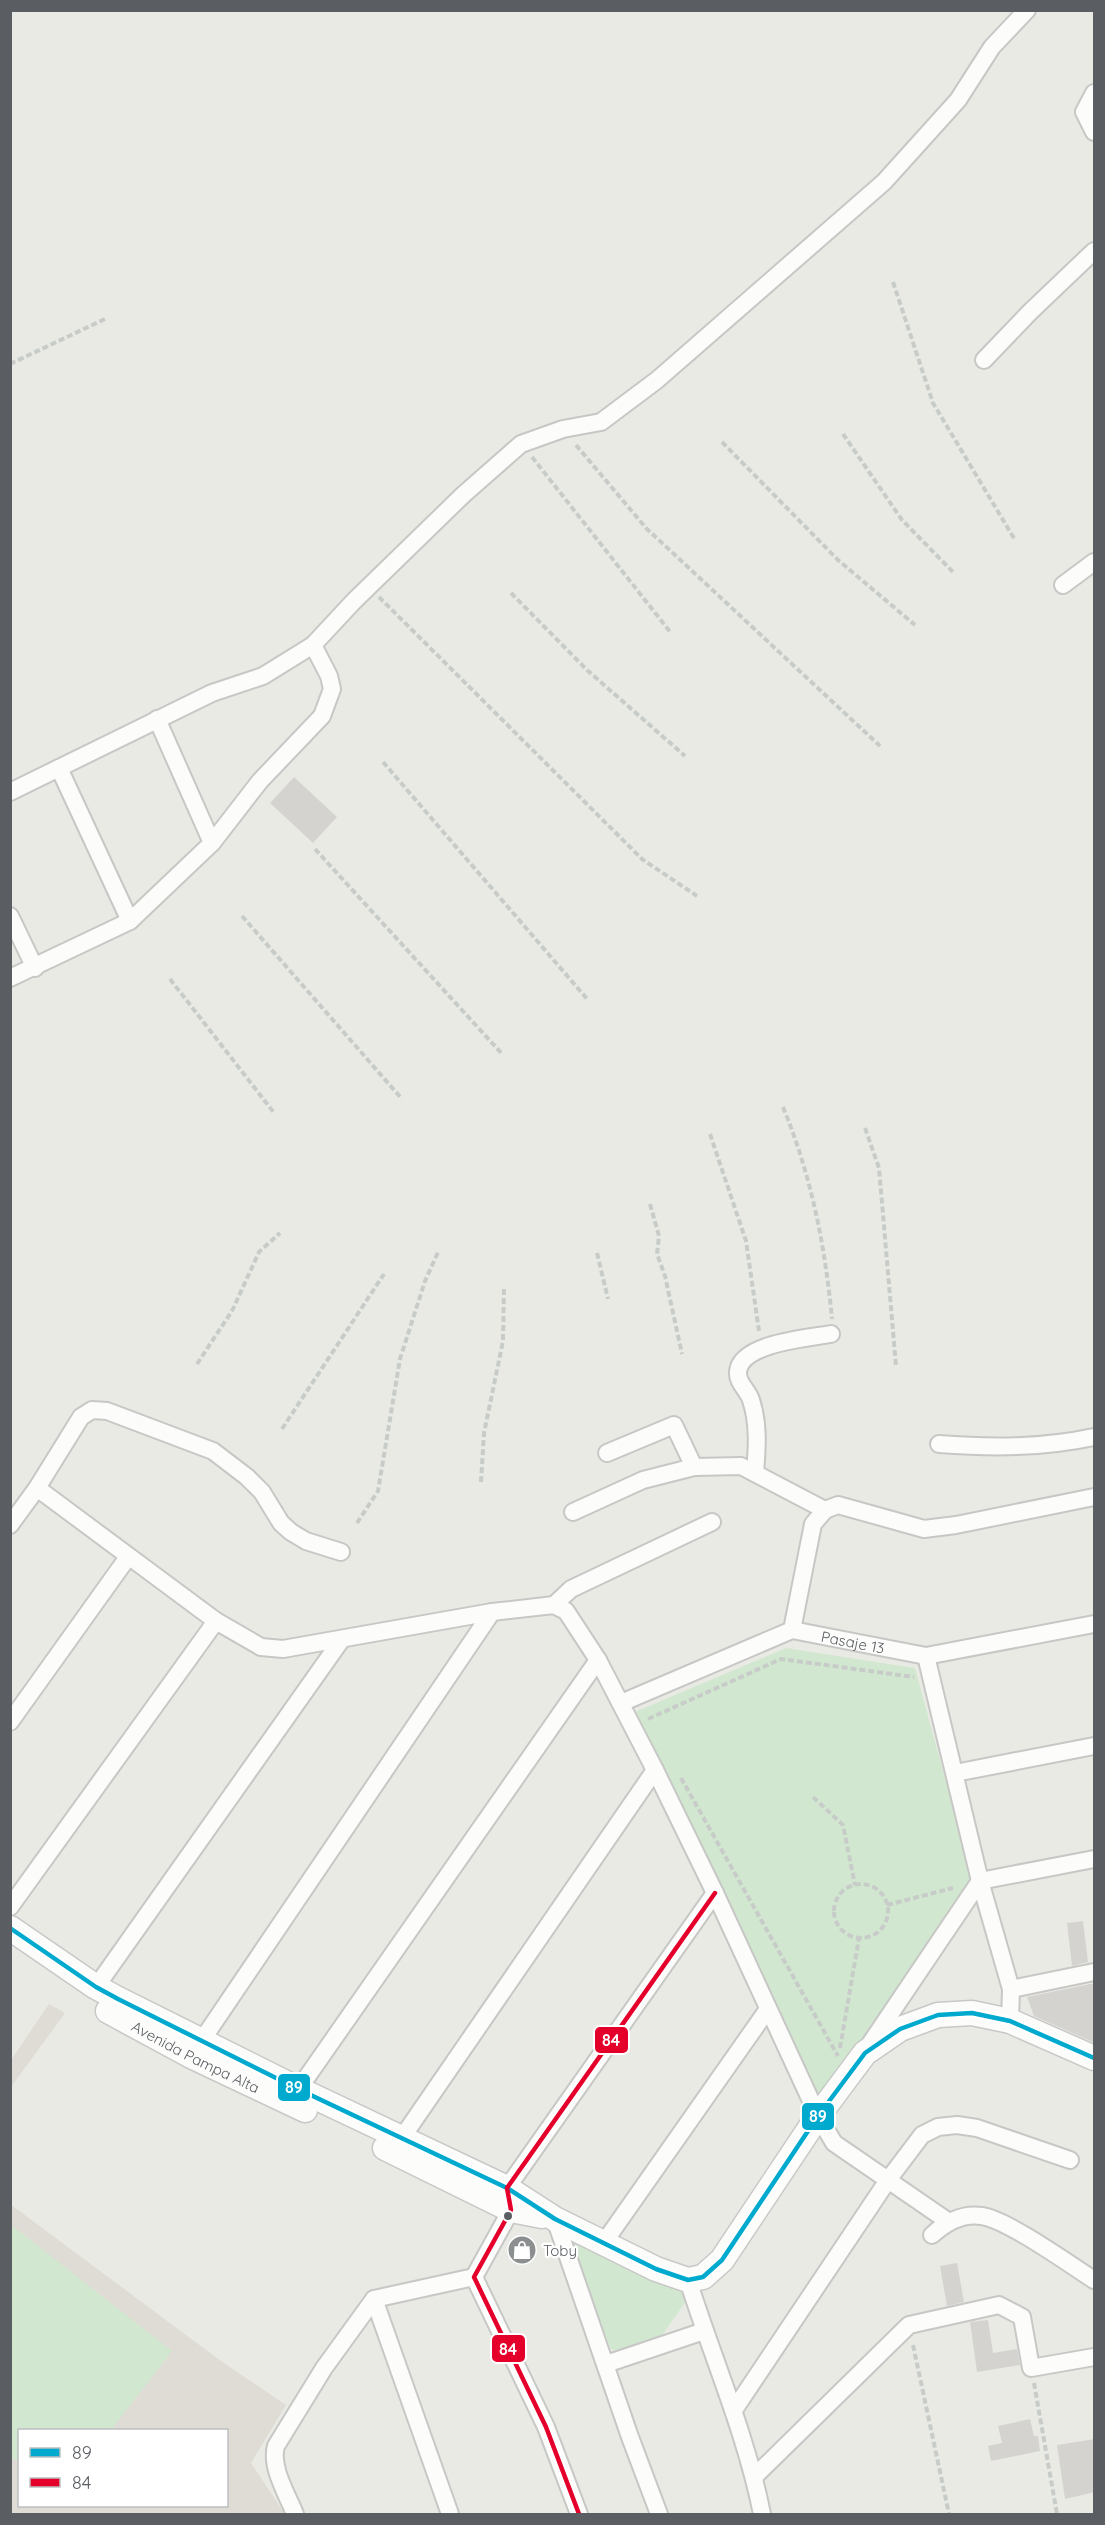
<svg xmlns="http://www.w3.org/2000/svg" width="1105" height="2525" viewBox="0 0 1105 2525" font-family="Quicksand,sans-serif">
<rect width="100%" height="100%" fill="#eaeae5"/>
<!-- education -->
<path fill="#dedcd4" fill-rule="evenodd" d="M 49,2004 L 65,2013 L 11,2087 L 11,2060 Z
M 10,2204 L 221,2361 L 286,2405 L 251,2463 L 285,2514 L 11,2514 ZM 20,2430 L 226,2430 L 226,2506 L 20,2506 Z"/>
<!-- green -->
<path fill="#d2e7d0" d="M 786,1648 L 915,1668 L 974,1885 L 827,2093 L 817,2094 L 635,1712 Z
M 10,2224 L 172,2351 L 111,2430 L 20,2430 L 19,2463 L 10,2456 Z
M 572,2242 L 685,2294 L 686,2301 L 661,2337 L 619,2352 L 611,2349 L 572,2248 Z"/>
<!-- building -->
<path fill="#d4d3d0" d="M 294,777 L 337,817 L 313,843 L 270,803 Z
M 1083,1921 L 1088,1962 L 1072,1966 L 1067,1923 Z
M 1095,1983 L 1095,2043 L 1034,2016 L 1027,1997 Z
M 957,2263 L 964,2302 L 947,2306 L 940,2266 Z
M 988,2320 L 993,2353 L 1017,2349 L 1020,2365 L 977,2372 L 970,2322 Z
M 1030,2419 L 1034,2436 L 1038,2436 L 1040,2451 L 991,2461 L 988,2446 L 1002,2443 L 998,2426 Z
M 1095,2439 L 1095,2492 L 1065,2499 L 1057,2445 Z"/>
<g fill="none" stroke-linecap="round" stroke-linejoin="round">
<!-- street casing -->
<g stroke="#c7c7c5" stroke-width="20">
<g id="street">
<path d="M 1094,93 L 1084,112 L 1094,132"/>
<path d="M 984,360 L 1030,312 L 1094,251"/>
<path d="M 1063,585 L 1094,562"/>
<path d="M 157,719 L 212,843"/>
<path d="M 59,768 L 130,921"/>
<path d="M 10,792 L 212,693 L 263,676 L 313,645 L 354,601 L 463,495 L 521,444 L 563,429 L 601,422 L 657,380 L 884,182 L 958,100 L 992,47 L 1027,10"/>
<path d="M 10,916 L 35,968"/>
<path d="M 10,978 L 130,921 L 212,843 L 260,781 L 322,716 L 332,689 L 329,676 L 313,645"/>
<path d="M 939,1444 C 992,1448 1042,1448 1094,1437"/>
<path d="M 607,1453 L 674,1425 L 694,1467"/>
<path d="M 755,1473 C 757,1449 759,1424 751,1400 C 748,1390 737,1383 738,1372 C 740,1343 809,1338 831,1334"/>
<path d="M 37,1488 L 216,1621 L 261,1647 L 283,1649 L 492,1612 L 554,1605 L 566,1611 L 598,1660 L 655,1770 L 715,1893 L 818,2116 L 834,2143 L 949,2222"/>
<path d="M 573,1512 L 643,1480 L 694,1467 L 741,1466 L 825,1510"/>
<path d="M 10,1525 L 37,1488 L 81,1417 L 92,1410 L 107,1411 L 213,1451 L 247,1477 L 262,1492 L 281,1523 L 291,1532 L 306,1541 L 341,1552"/>
<path d="M 554,1605 L 571,1589 L 712,1522"/>
<path d="M 792,1630 L 813,1524 L 825,1510 L 838,1505 L 924,1529 L 956,1525 L 1094,1497"/>
<path d="M 926,1656 L 980,1881 L 1011,1989 L 1010,2021"/>
<path id="s1" d="M 621,1703 L 792,1630 L 926,1656 L 1094,1624"/>
<path d="M 10,1722 L 128,1557"/>
<path d="M 955,1773 L 1094,1746"/>
<path d="M 10,1907 L 216,1621"/>
<path d="M 96,1987 L 342,1639"/>
<path d="M 1011,1989 L 1094,1972"/>
<path d="M 870,2044 L 980,1881 L 1094,1859"/>
<path d="M 196,2049 L 492,1612"/>
<path d="M 293,2097 L 598,1660"/>
<path d="M 397,2145 L 655,1770"/>
<path d="M 555,2219 L 630,2437 L 659,2514"/>
<path d="M 932,2235 C 946,2222 963,2213 982,2216 C 1008,2220 1069,2264 1094,2280"/>
<path d="M 603,2244 L 768,2009"/>
<path d="M 688,2280 C 713,2359 746,2434 762,2514"/>
<path d="M 374,2299 L 450,2514"/>
<path d="M 606,2364 L 704,2331"/>
<path d="M 734,2410 L 888,2180 L 922,2135 L 938,2127 L 957,2125 L 977,2128 L 1070,2160"/>
<path d="M 754,2477 L 909,2325 L 999,2305 L 1022,2317 L 1031,2368 L 1094,2357"/>
<path d="M 295,2514 C 287,2494 270,2467 276,2446 L 324,2368 L 374,2299 L 474,2277"/>
<path d="M 579,2514 L 546,2427 L 474,2277 L 511,2210 L 507,2188 L 715,1893"/>
</g>
</g>
<!-- secondary casing -->
<g stroke="#c7c8c7" stroke-width="27">
<g id="secondary">
<path d="M 10,1928 L 96,1987 L 118,1999 L 298,2089 L 507,2188 L 555,2219 L 656,2269 L 688,2280 L 703,2277 L 722,2260 L 818,2116 L 865,2053 L 900,2029 L 938,2015 L 972,2013 L 1010,2021 L 1094,2058"/>
<path id="s2" d="M 108,2011 L 191,2056 L 305,2110"/>
<path d="M 385,2148 L 511,2210 L 542,2216"/>
</g>
</g>
<!-- path -->
<path stroke="#c7ccc9" stroke-width="4" stroke-dasharray="6 3" stroke-linecap="butt" d="M 893,282 L 933,403 L 1015,540
M 10,364 L 107,318
M 843,434 L 902,520 L 954,573
M 722,442 L 838,560 L 915,625
M 576,445 L 646,528 L 880,746
M 532,457 L 671,633
M 511,593 L 587,670 L 685,756
M 379,597 L 642,859 L 697,896
M 383,762 L 588,1000
M 315,849 L 503,1055
M 242,916 L 402,1099
M 170,979 L 275,1114
M 783,1107 C 811,1175 825,1245 832,1319
M 865,1128 L 879,1168 L 896,1366
M 710,1134 L 746,1241 L 759,1331
M 650,1204 L 659,1236 L 657,1254 L 665,1276 L 682,1354
M 597,1253 L 608,1299
M 197,1364 L 232,1311 L 259,1252 L 280,1233
M 282,1429 L 384,1274
M 481,1482 L 484,1433 L 503,1341 L 504,1286
M 357,1523 L 378,1491 L 400,1359 L 425,1281 L 439,1250
M 648,1719 L 781,1659 L 914,1677
M 681,1778 L 838,2056
M 813,1797 L 843,1825 L 855,1885
M834 1911a27 27 0 1 1 54 0a27 27 0 1 1-54 0Z
M 887,1905 L 953,1888
M 840,2048 L 859,1938
M 913,2345 L 949,2514
M 1034,2383 L 1057,2514"/>
<!-- street -->
<use href="#street" stroke="#fcfcfb" stroke-width="16"/>
<!-- secondary -->
<use href="#secondary" stroke="#fcfcfb" stroke-width="24"/>
<!-- bus-1 casing -->
<g stroke="#fff" stroke-width="9">
<path id="bus-1" d="M 10,1928 L 96,1987 L 118,1999 L 298,2089 L 507,2188 L 555,2219 L 656,2269 L 688,2280 L 703,2277 L 722,2260 L 818,2116 L 865,2053 L 900,2029 L 938,2015 L 972,2013 L 1010,2021 L 1094,2058"/>
</g>
<!-- bus-2 casing -->
<g stroke="#fff" stroke-width="9">
<path id="bus-2" d="M 579,2514 L 546,2427 L 474,2277 L 511,2210 L 507,2188 L 715,1893"/>
</g>
<!-- bus-1 -->
<use href="#bus-1" stroke="#00a9ce" stroke-width="4.5"/>
<!-- bus-2 -->
<use href="#bus-2" stroke="#e4002b" stroke-width="4.5"/>
</g>
<!-- icons -->
<defs>
<g id="shop-disc" transform="scale(1.5)"><circle r="9.5" fill="#8c8f90" stroke="#fff"/><path d="M-5-2.5h2.3a2.7 3.5 0 0 1 5.4 0H5L5.5 6h-11ZM-1.5-2.5h3a1.5 2.3 0 0 0-3 0Z" fill="#fff"/></g>
</defs>
<g fill-rule="evenodd">
<use href="#shop-disc" x="522" y="2250"/>
</g>
<!-- markers -->
<circle fill="#5a5e63" stroke="#fff" stroke-width="2" cx="508" cy="2216" r="5"/>
<g text-anchor="middle" dominant-baseline="central" stroke-width="4.5" stroke-linejoin="round" paint-order="stroke">
<!-- street labels -->
<g font-size="15" fill="#5a5e63" stroke="#fff">
<text stroke="none"><textPath href="#s1" startOffset="248">Pasaje 13</textPath></text>
<text stroke="none"><textPath href="#s2" startOffset="99">Avenida Pampa Alta</textPath></text>
</g>
<!-- poi labels -->
<g font-size="15" fill="#5a5e63" stroke="#fff" text-anchor="start">
<text x="543" y="2250">Toby</text>
</g>
</g>
<g stroke="#fff" stroke-width="2">
<rect x="594" y="2026" width="35" height="28" rx="6" fill="#e4002b"/>
<rect x="277" y="2073" width="34" height="29" rx="6" fill="#00a9ce"/>
<rect x="801" y="2102" width="34" height="29" rx="6" fill="#00a9ce"/>
<rect x="491" y="2334" width="35" height="29" rx="6" fill="#e4002b"/>
</g>
<g font-size="16" text-anchor="middle" font-weight="bold" fill="#fff">
<text x="611" y="2046">84</text>
<text x="294" y="2093">89</text>
<text x="818" y="2122">89</text>
<text x="508" y="2355">84</text>
</g>
<!-- border -->
<rect width="1105" height="2525" fill="none" stroke="#5a5e63" stroke-width="24"/>
<!-- legend -->
<rect x="18" y="2429" width="210" height="78" fill="#ffffff" stroke="#bdbfc1" stroke-width="1.5"/>
<rect x="30" y="2448" width="30" height="9" fill="#00a9ce" stroke="#bdbfc1" stroke-width="1.5"/>
<text x="72" y="2459" font-size="18" fill="#5a5e63">89</text>
<rect x="30" y="2478" width="30" height="9" fill="#e4002b" stroke="#bdbfc1" stroke-width="1.5"/>
<text x="72" y="2489" font-size="18" fill="#5a5e63">84</text>
</svg>
